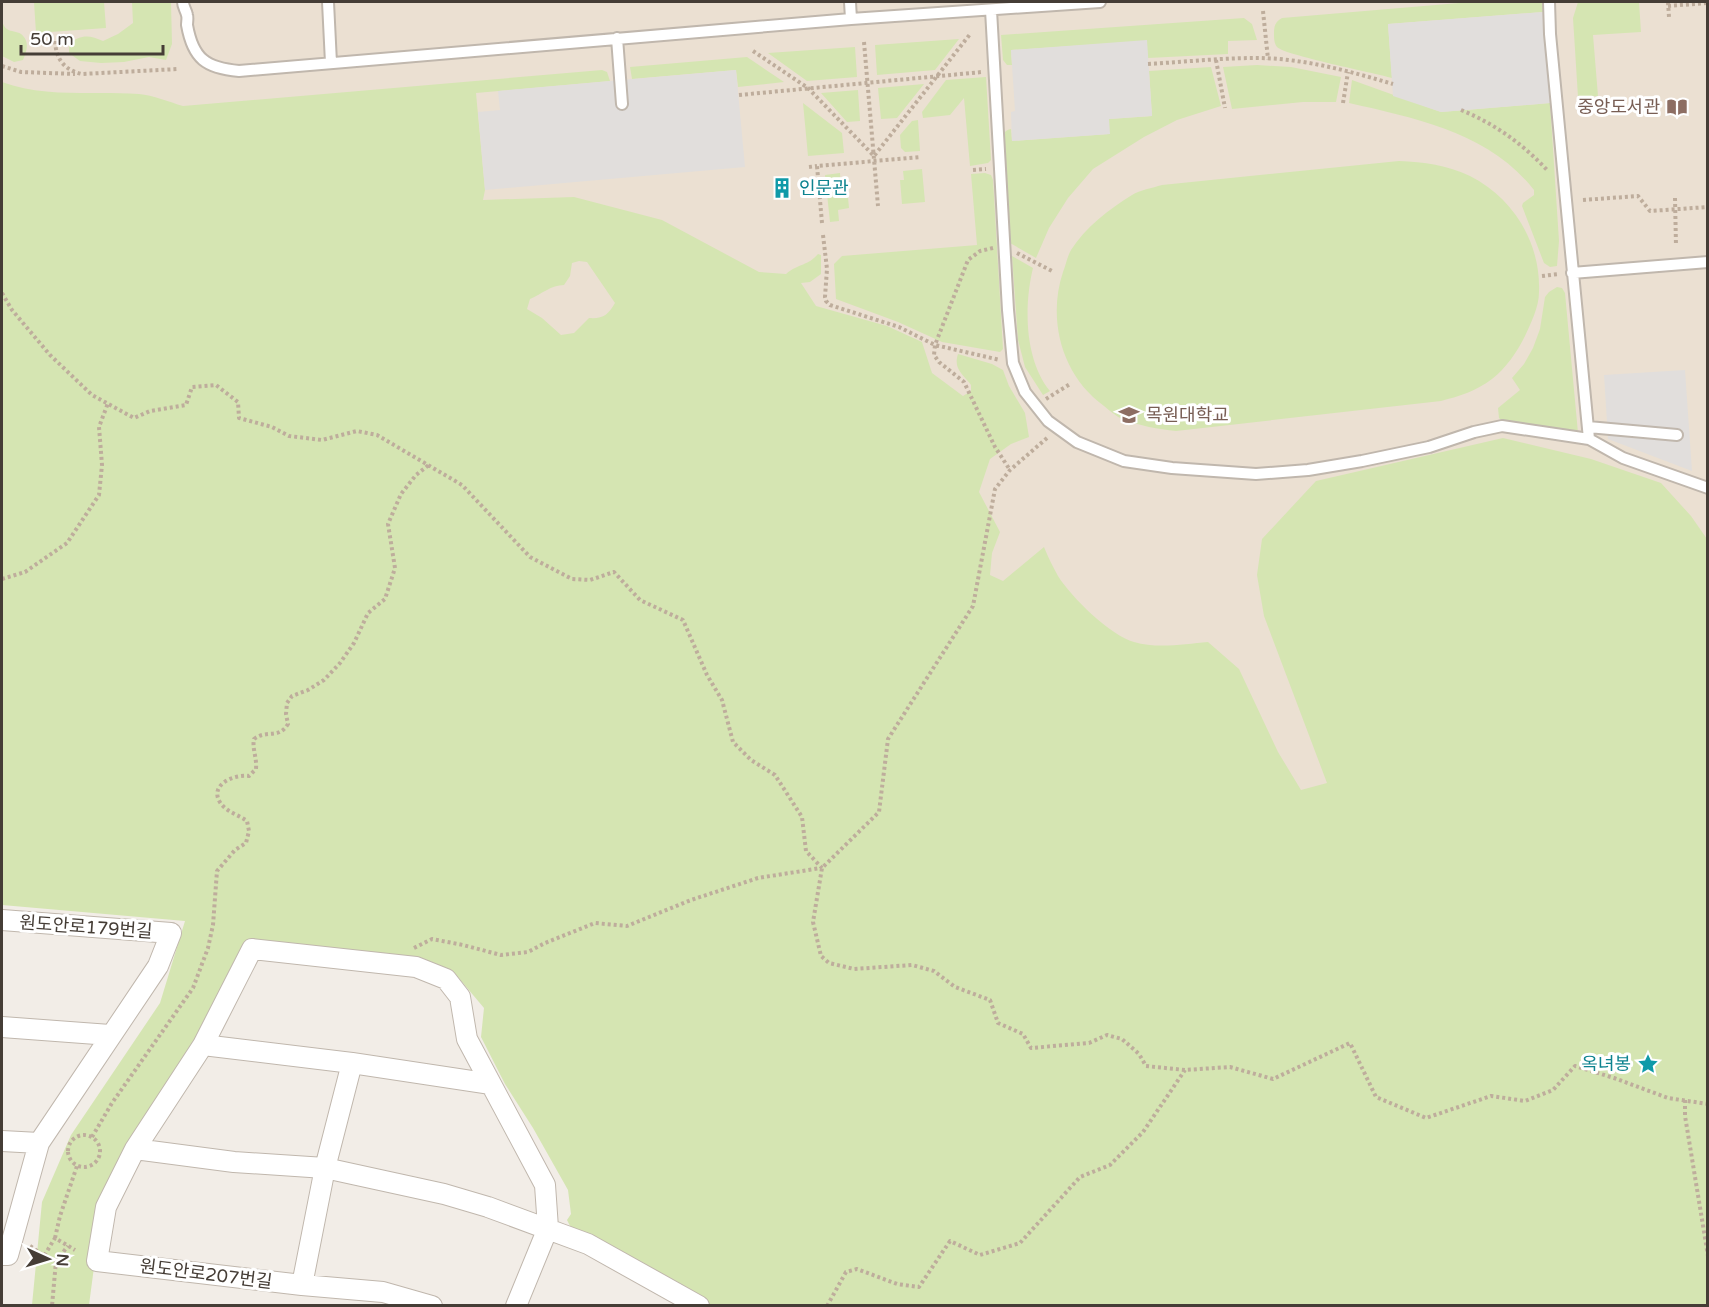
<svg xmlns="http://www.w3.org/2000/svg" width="1709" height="1307" viewBox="0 0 1709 1307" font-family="'Varela Round','Noto Sans KR',sans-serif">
<rect width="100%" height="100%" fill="#f2ede7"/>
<!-- education -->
<path fill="#ebe0d2" d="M 2,2 L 1707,2 L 1707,757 L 1356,815 L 2,250 Z"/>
<!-- green -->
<path fill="#d5e5b2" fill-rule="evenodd" d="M 2,2 C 1,9 0,24 7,29 C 11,32 17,31 21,34 C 30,41 27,51 23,60 L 14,62 L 2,56 Z
M 34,2 L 104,2 L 106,28 L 36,33 Z
M 132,2 L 171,2 L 172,44 L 166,60 L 149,57 L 124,62 L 101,63 L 80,61 L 69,53 L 69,44 C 81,34 90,35 103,41 L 118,34 L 133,23 Z
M 1471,2 L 1542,2 L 1543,12 L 1388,24 L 1392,78 C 1375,73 1284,55 1277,47 C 1274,43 1274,38 1274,34 C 1274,26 1275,22 1282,18 Z
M 1578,2 L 1639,2 L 1641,32 L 1593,35 L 1598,96 L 1578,97 L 1573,18 Z
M 1244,18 L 1252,24 L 1257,40 L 1228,41 L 1228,54 L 1148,58 L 1146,41 L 1011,50 L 1012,65 L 1007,65 L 1003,60 L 1001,35 Z
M 959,39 L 935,70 L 877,75 L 875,45 Z
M 855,47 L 857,77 L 807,81 L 768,53 Z
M 747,57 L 784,82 L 738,87 L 736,70 L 632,79 L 630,67 Z
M 1257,65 L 1291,67 L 1341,77 L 1336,102 L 1303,102 L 1232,109 L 1223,67 Z
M 1211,67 L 1221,106 L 1177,120 L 1144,137 L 1093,169 L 1068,198 L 1049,228 L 1036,258 L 1010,243 L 1002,139 C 1003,134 1005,130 1011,129 L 1012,141 L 1109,134 L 1109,119 L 1152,116 L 1149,71 Z
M 602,70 L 607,72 L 610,81 L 476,93 L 485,190 L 483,200 L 574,197 L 662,220 L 759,272 L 786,274 C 799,263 808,266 818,254 L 821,255 L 821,274 L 810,282 L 801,283 L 816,306 L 887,326 L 922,342 L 932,373 L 963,396 L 971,391 L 971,385 C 963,374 953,369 958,354 L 992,364 L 1003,370 L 1009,386 L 1025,413 L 1029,437 L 1011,444 L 990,459 L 979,492 L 1000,532 L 992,553 L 990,575 L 1003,581 L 1044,547 C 1048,557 1053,567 1058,576 C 1071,597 1111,636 1134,642 C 1157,649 1185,644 1208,642 L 1239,669 L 1278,752 L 1301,790 L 1327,783 L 1264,616 L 1257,575 L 1262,539 L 1316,481 L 1503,438 L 1591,459 L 1661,483 L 1691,516 L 1707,539 L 1707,1305 L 707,1305 L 575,1236 L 567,1220 L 571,1214 L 568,1190 L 533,1128 L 505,1084 L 481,1037 L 484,1008 L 452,970 L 248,949 L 229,990 L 118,1169 L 96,1252 L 89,1305 L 32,1305 L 42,1202 L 71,1135 L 160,1003 L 185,921 L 2,905 L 2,82 C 45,98 93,91 139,94 C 153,95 169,102 183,106 ZM 579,261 L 587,262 L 615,303 C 608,315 603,319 589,318 L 574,333 L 561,335 L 542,318 L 527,309 L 530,299 C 542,294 551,285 564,285 L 570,276 L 572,263 Z
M 986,77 L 991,160 L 988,163 L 970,166 L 964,98 L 950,115 L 923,118 L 922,112 L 946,80 Z
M 1352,80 L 1441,112 L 1550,103 L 1559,241 L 1557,266 L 1550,267 L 1544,263 L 1522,206 L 1523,203 L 1534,195 L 1534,190 C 1490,133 1415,118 1349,103 Z
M 924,84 L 897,118 L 881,119 L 878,88 Z
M 858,90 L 860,121 L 847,122 L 821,93 Z
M 803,103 L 842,133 L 844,153 L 808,156 Z
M 918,120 L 920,151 L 905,152 L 901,148 L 900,135 L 912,121 Z
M 1399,161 C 1424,162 1447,165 1470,176 C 1514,198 1541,244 1539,292 C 1539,307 1531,323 1525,336 C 1517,352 1506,368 1492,379 C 1476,391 1460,396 1441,401 L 1176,431 C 1158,429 1140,426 1122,419 C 1116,416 1110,411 1104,406 C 1062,376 1047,320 1063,272 C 1066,265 1067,257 1071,250 C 1085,228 1109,209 1132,195 C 1140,190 1152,188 1162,185 Z
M 922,169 L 925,202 L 902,204 L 900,180 L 904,180 L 903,171 Z
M 840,173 L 841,187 L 847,187 L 849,208 L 838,210 L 839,221 L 830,222 L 825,175 Z
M 985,173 L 991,175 L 993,180 L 1003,349 L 1000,352 L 942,342 L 898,322 L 836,299 L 834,264 L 842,256 L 977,245 L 971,174 Z
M 1012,256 L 1033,268 C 1024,305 1024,359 1050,391 L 1043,395 L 1025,367 L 1018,340 Z
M 1557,287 L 1562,288 L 1565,293 L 1578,433 L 1503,422 L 1499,418 L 1498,408 L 1520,390 L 1512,378 L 1524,364 L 1533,348 L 1540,329 L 1545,297 L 1549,292 Z"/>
<!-- parking -->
<path fill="#e1dedc" d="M 1543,12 L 1550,103 L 1441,112 L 1393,96 L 1388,24 Z
M 1147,40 L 1152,116 L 1109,119 L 1110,134 L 1012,141 L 1011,112 L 1015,111 L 1011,50 Z
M 736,70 L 745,167 L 485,190 L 478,112 L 500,110 L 498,91 Z
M 1685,370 L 1692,471 L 1608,439 L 1604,375 Z"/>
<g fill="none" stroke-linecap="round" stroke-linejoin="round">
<!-- service casing -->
<g stroke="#c0b7ad" stroke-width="14">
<path id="service" d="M 183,2 C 183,7 186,10 187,15 C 188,18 187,22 187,25 C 193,59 206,68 239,71 L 851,19 L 1100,2
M 328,2 L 331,63
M 850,2 L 851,19
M 1549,2 L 1550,34 L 1589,439
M 991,10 L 1008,310 L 1013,363 L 1025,392 L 1048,421 L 1077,442 L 1124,461 L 1172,468 L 1256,474 L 1308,470 L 1362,461 L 1429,447 L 1474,432 L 1502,426 L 1589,439 L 1623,458 L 1708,488
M 617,38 L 622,104
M 1572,273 L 1708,262
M 1588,427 L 1677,435"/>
</g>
<!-- minor casing -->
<g stroke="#c0b7ad" stroke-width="22">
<path id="minor" d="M 2,920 L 171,933 L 158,966 L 39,1143 L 8,1255 L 2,1255
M 2,1027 L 110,1035
M 203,1045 L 352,1063 L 491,1084
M 2,1141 L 39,1143
M 135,1149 L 234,1162 L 325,1168 L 444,1194 L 488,1207 L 588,1244 L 699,1306
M 302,1285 L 325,1168 L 352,1063
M 432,1306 L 383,1292 L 302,1285 L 97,1261 L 106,1207 L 135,1149 L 203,1045 L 252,949 L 416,967 L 446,979 L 460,997 L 467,1039 L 545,1185 L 548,1228 L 516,1306"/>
</g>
<!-- path -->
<path stroke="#bead9c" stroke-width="4" stroke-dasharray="3 3" stroke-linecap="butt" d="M 1668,2 L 1669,17
M 1668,6 L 1708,3
M 1263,11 L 1268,59
M 55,41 C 56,59 64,70 82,74 L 178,69
M 864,42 L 878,206
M 753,51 L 808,88 L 874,156 L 971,33
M 1216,60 L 1225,108
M 1148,64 C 1184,62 1220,58 1256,58 C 1302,58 1349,71 1393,84
M 2,66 L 21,72 L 75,74
M 739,95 L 982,72
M 1343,103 L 1348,72
M 1461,110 C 1495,124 1523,144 1548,171
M 809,167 L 817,166
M 973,170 L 986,169
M 1675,198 L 1676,246
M 1583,200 L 1638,196 L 1650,211 L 1708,207
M 822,223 L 817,166 L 921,157
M 823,235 L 827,269 L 825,297 L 826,301 L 830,305 L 899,327 L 935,345 L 1000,360
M 993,248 L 980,251 L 968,260 L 935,345 L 934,355 L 939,362 L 964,382 L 995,447 L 1010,470
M 1017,253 L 1052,271
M 1542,276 L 1559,274
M 2,293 L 12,310 L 50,355 L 92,395 L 134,418 L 150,411 L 186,405 L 192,387 L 216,385 L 238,402 L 239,418 L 272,427 L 289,436 L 322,440 L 357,431 L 377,435 L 462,485 L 530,557 L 572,579 L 590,580 L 614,572 L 640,600 L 683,620 L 707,675 L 722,700 L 733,742 L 751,760 L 775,775 L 802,817 L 806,851 L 822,868
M 1046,399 L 1070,384
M 1047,438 L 1010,470 L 995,489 L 973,606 L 888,739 L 879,812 L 822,868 L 813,922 L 821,956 L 829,963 L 854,969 L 912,965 L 934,971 L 955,987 L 990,1000 L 998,1023 L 1023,1034 L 1031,1048 L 1089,1043 L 1107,1035 L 1122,1039 L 1139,1054 L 1146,1066 L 1185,1070 L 1230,1067 L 1273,1079 L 1350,1043 L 1376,1097 L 1426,1118 L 1491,1096 L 1525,1101 L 1553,1090 L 1575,1066 L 1614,1078 L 1668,1098 L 1708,1104
M 2,579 L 25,572 L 67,543 L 99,495 L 102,465 L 99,427 L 108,403
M 414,948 L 432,939 L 463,945 L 501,955 L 528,952 L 545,943 L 595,923 L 627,926 L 691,900 L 758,878 L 821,868
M 1685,1100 L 1685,1116 L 1708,1256
M68 1151a16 16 0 1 1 32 0a16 16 0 1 1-32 0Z
M 92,1137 L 112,1103 L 193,988 L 208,948 L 213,925 L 217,871 L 235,850 L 246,843 L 249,831 L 247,821 C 239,815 229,813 222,805 C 207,787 231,774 249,776 L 256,769 C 257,757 252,749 254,739 C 267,729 278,740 288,724 L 286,714 L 287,703 L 292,696 L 308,690 L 324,680 L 340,663 L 354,643 L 368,613 L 385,599 L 395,568 L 388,524 L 401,494 L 416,475 L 430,464
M 55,1238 L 60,1216 L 77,1166
M 30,1246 L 44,1256 L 55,1238 L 75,1250
M 44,1256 L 56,1261 L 52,1306
M 56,1261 L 68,1246
M 827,1306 L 846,1272 L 857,1269 L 897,1284 L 919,1287 L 950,1241 L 980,1255 L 1020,1243 L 1080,1177 L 1110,1165 L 1143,1132 L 1185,1070"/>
<!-- service -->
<use href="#service" stroke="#fff" stroke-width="10"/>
<!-- minor -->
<use href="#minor" stroke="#fff" stroke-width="20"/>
</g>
<!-- icons -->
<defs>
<g id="library-bare" transform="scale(1.62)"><path d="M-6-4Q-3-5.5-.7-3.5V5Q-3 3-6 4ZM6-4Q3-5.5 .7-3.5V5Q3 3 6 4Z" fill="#8d6e63" stroke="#fff" stroke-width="2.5" paint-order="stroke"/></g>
<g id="building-bare" transform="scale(1.62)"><path d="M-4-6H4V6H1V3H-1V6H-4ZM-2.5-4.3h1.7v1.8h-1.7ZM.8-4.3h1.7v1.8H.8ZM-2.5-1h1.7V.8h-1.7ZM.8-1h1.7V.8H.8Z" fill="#0f9aa8" stroke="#fff" stroke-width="2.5" paint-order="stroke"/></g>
<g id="university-bare" transform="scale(1.62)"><path d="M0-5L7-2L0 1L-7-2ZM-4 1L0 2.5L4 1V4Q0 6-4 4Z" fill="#8d6e63" stroke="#fff" stroke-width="2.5" paint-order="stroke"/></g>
<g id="sight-bare" transform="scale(1.62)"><path d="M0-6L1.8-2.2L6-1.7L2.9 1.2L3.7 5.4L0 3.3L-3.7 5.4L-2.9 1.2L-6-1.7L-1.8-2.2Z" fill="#0f9aa8" stroke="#fff" stroke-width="2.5" paint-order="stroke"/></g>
</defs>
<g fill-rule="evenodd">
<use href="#library-bare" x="1677" y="107"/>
<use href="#building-bare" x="782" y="188"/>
<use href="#university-bare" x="1129" y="415"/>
<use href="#sight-bare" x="1648" y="1064"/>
</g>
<g text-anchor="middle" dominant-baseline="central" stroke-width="6" stroke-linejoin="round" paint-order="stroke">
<!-- education labels -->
<g font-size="18" fill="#785e54" stroke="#fff" text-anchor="end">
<text x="1660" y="107">중앙도서관</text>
<text x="1146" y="415" text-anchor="start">목원대학교</text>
</g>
<!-- culture labels -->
<g font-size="18" fill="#0d838f" stroke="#fff" text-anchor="start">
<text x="799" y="188">인문관</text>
<text x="1631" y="1064" text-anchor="end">옥녀봉</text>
</g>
<!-- street labels -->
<g font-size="18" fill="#453d36" stroke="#fff">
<text transform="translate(86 927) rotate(4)">원도안로179번길</text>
<text transform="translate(206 1274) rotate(7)">원도안로207번길</text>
</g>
</g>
<!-- border -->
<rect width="1709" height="1307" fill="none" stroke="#453d36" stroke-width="6"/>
<!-- north arrow -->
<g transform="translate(48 1259) rotate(94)" stroke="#ffffff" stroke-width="4.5" paint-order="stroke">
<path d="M0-4.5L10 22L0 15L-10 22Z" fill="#453d36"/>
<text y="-9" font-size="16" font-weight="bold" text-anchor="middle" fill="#453d36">N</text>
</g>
<!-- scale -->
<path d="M21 45v9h142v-9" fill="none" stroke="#453d36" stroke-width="3"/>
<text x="30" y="45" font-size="18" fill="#453d36" stroke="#ffffff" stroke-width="4.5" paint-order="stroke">50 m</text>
</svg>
